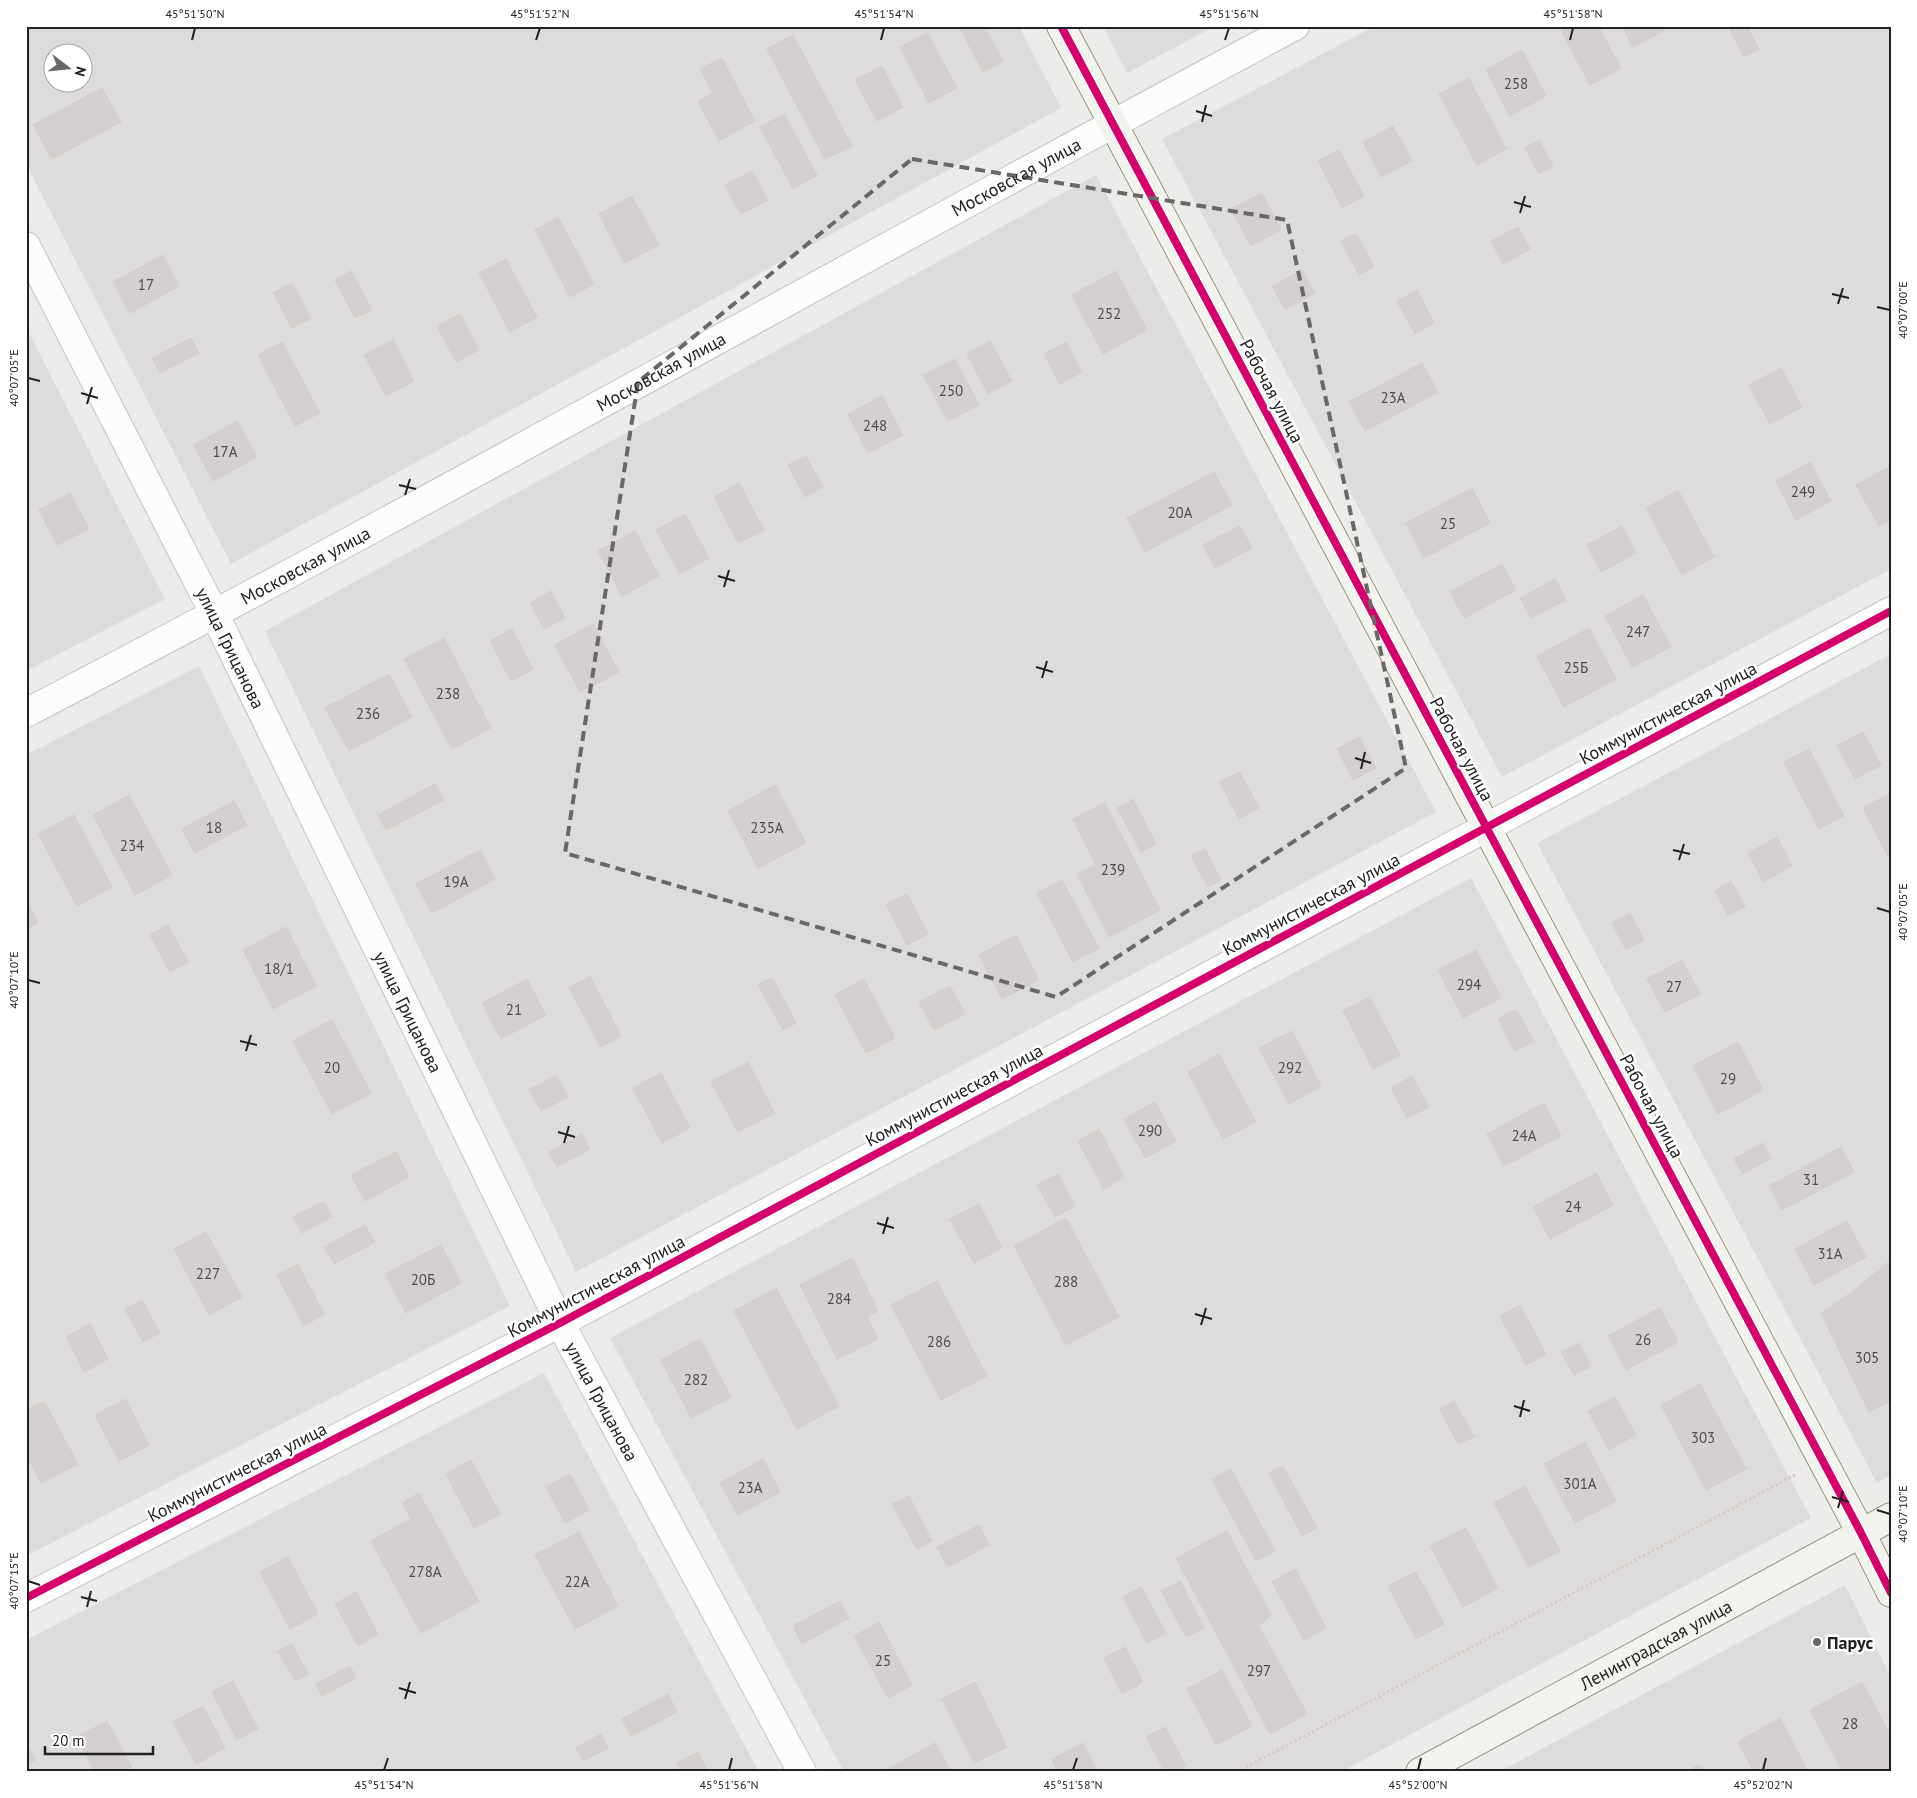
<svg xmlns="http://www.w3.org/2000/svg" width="1917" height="1798" viewBox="0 0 1917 1798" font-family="'PT Sans',sans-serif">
<rect width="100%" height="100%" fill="#eeecea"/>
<!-- residential -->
<path fill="#dedcdb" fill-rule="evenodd" d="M 26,26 L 1019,26 L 1061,108 L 231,564 L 26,164 ZM 52,52 L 82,52 L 82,82 L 52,82 Z
M 1103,26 L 1215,26 L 1127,73 Z
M 1375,26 L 1891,26 L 1891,569 L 1502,777 L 1162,139 Z
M 1096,175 L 1436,812 L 576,1272 L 265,631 Z
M 26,327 L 165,599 L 26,671 Z
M 1891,654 L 1891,1475 L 1877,1483 L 1537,843 Z
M 199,666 L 510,1306 L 26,1556 L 26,755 Z
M 1471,878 L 1811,1518 L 1341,1772 L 844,1772 L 610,1338 Z
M 544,1373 L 759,1772 L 26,1772 L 26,1640 Z
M 1845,1585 L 1891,1677 L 1891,1772 L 1499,1772 Z"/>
<!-- building -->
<path fill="#d3d0cf" stroke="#d1cecb" d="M 959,26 L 984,26 L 1003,61 L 983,72 Z
M 1569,26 L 1598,26 L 1621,68 L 1590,85 L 1561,31 Z
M 1622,26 L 1663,26 L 1665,30 L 1633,47 Z
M 1728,26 L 1747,26 L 1759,49 L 1744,57 Z
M 927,33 L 957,88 L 929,103 L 900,47 Z
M 793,35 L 852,146 L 825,159 L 767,49 Z
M 1522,50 L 1546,96 L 1510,116 L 1486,70 Z
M 722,58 L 755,121 L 719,141 L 698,101 L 713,93 L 700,69 Z
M 882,66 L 903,107 L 877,121 L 855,80 Z
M 1469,78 L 1506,149 L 1477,165 L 1439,94 Z
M 102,88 L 121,122 L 52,159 L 33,125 Z
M 784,114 L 817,175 L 793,189 L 760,127 Z
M 1393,126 L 1412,161 L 1381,177 L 1363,142 Z
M 1539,140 L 1553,166 L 1539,174 L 1525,148 Z
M 1339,150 L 1364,196 L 1342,208 L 1318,161 Z
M 752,171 L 768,200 L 741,214 L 725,185 Z
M 1262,193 L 1281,230 L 1251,246 L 1231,209 Z
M 632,196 L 659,245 L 624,263 L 599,214 Z
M 558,217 L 594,284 L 570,297 L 535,230 Z
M 1518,227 L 1530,249 L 1503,264 L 1491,241 Z
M 1356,233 L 1374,267 L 1359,275 L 1341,241 Z
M 163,255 L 179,286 L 130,313 L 113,282 Z
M 506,259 L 537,317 L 510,332 L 479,273 Z
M 1302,270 L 1315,293 L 1285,309 L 1272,286 Z
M 351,271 L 372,310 L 355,318 L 335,280 Z
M 1116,271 L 1147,330 L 1103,354 L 1072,295 Z
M 292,283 L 311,318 L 292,328 L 273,293 Z
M 1417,290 L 1434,323 L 1415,334 L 1397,301 Z
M 460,314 L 479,350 L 456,362 L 437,326 Z
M 191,338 L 199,353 L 160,373 L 152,358 Z
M 393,340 L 414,381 L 386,396 L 364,355 Z
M 990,341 L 1012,381 L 988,394 L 967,354 Z
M 282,342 L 320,413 L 295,426 L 258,355 Z
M 1066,342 L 1082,372 L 1060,384 L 1044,354 Z
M 955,359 L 979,405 L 948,421 L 923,375 Z
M 1422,363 L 1438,392 L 1365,431 L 1349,402 Z
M 1781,368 L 1802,407 L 1770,424 L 1749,385 Z
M 882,396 L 903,435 L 868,453 L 848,414 Z
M 237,421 L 257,457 L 213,481 L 194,445 Z
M 806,456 L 823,487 L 805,497 L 788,465 Z
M 1810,462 L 1831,501 L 1796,520 L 1776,481 Z
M 1891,466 L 1891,520 L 1879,526 L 1856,485 Z
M 1214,472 L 1232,505 L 1145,552 L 1127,518 Z
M 739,483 L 764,530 L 738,543 L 714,497 Z
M 1472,488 L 1490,523 L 1424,558 L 1406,523 Z
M 1678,490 L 1714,557 L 1682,575 L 1646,508 Z
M 70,493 L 89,529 L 57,545 L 39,510 Z
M 685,514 L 709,558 L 680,574 L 656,530 Z
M 1240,526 L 1252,548 L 1215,568 L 1203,545 Z
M 1622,526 L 1636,553 L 1601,572 L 1587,545 Z
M 635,531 L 659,576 L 622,596 L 598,551 Z
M 1502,564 L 1516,590 L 1464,618 L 1450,592 Z
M 1555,579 L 1566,600 L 1531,618 L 1520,598 Z
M 551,591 L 565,618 L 544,629 L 530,603 Z
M 1643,595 L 1671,647 L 1632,667 L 1605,616 Z
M 593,624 L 619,672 L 580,692 L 555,645 Z
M 1589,628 L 1616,679 L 1564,707 L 1537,656 Z
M 512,629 L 533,669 L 511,681 L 490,641 Z
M 444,638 L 491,728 L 452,749 L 404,659 Z
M 389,674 L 412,717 L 349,751 L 325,708 Z
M 1863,732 L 1881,765 L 1855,779 L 1837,746 Z
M 1359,737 L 1376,768 L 1353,780 L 1337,749 Z
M 1809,749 L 1844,816 L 1819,829 L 1784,762 Z
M 1240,772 L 1259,808 L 1239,819 L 1220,782 Z
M 435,784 L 444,800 L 386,830 L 378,815 Z
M 775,785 L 806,843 L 758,868 L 728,811 Z
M 1891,793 L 1891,854 L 1888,856 L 1863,808 Z
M 129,795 L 172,875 L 135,895 L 93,815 Z
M 1133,799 L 1156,844 L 1141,852 L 1117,808 Z
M 234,801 L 247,825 L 195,853 L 182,829 Z
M 1105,803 L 1160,910 L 1109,937 L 1077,874 L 1096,865 L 1073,819 Z
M 74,815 L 112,887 L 77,906 L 38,834 Z
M 1777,837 L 1792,866 L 1763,882 L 1748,853 Z
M 1205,849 L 1221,880 L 1208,887 L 1191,856 Z
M 480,850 L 495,879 L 432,913 L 416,884 Z
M 1062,880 L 1099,948 L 1073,962 L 1037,893 Z
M 1731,881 L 1745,906 L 1728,916 L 1715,891 Z
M 907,894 L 928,934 L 907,945 L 886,904 Z
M 26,900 L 38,923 L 26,929 Z
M 1630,913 L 1644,940 L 1626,950 L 1612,923 Z
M 168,925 L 188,962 L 170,972 L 150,935 Z
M 286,927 L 316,986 L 273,1009 L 243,950 Z
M 1016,935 L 1039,980 L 1002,999 L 979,955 Z
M 1476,950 L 1501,998 L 1463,1018 L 1438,970 Z
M 1682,960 L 1700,994 L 1665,1012 L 1647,979 Z
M 590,976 L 621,1036 L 601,1047 L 569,988 Z
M 772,977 L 796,1023 L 783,1030 L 758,985 Z
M 527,979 L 546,1015 L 501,1039 L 482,1003 Z
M 864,979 L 895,1038 L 866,1053 L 835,995 Z
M 950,986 L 965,1014 L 934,1030 L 919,1002 Z
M 1370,997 L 1400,1055 L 1373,1069 L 1343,1011 Z
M 1516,1009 L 1534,1041 L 1515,1051 L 1498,1019 Z
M 332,1020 L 371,1093 L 332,1114 L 293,1041 Z
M 1292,1031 L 1321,1086 L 1289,1104 L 1259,1048 Z
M 1738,1042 L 1763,1090 L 1718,1114 L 1693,1066 Z
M 1219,1054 L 1256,1122 L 1223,1139 L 1188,1072 Z
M 748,1062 L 775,1113 L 738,1132 L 711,1082 Z
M 661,1073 L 690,1128 L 662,1143 L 633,1088 Z
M 556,1075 L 568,1097 L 541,1111 L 529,1090 Z
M 1412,1076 L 1429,1107 L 1407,1118 L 1391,1088 Z
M 1155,1102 L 1176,1141 L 1145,1158 L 1124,1119 Z
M 1544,1103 L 1561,1136 L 1504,1166 L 1487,1134 Z
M 1099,1129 L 1124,1177 L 1104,1189 L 1078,1141 Z
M 582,1134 L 590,1149 L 557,1167 L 549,1152 Z
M 1763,1143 L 1771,1158 L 1743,1174 L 1734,1159 Z
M 1841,1147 L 1854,1172 L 1782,1210 L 1769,1186 Z
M 396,1152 L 409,1177 L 365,1201 L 351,1175 Z
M 1596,1173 L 1613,1205 L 1550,1239 L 1533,1207 Z
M 1058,1174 L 1075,1206 L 1055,1217 L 1037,1185 Z
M 324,1201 L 332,1217 L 302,1233 L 293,1217 Z
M 979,1204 L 1002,1248 L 974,1263 L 950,1219 Z
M 1066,1218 L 1119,1317 L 1066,1345 L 1014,1246 Z
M 1847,1221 L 1866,1257 L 1814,1285 L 1795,1249 Z
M 365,1225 L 375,1242 L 334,1264 L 324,1247 Z
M 206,1232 L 242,1297 L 209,1315 L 174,1249 Z
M 441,1245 L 461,1283 L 406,1313 L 385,1274 Z
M 852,1258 L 878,1311 L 867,1317 L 878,1339 L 837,1359 L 800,1285 Z
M 1891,1260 L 1891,1401 L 1869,1412 L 1821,1313 L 1852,1292 Z
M 298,1264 L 324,1314 L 304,1326 L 277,1275 Z
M 937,1281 L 987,1376 L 941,1400 L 891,1305 Z
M 776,1288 L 839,1406 L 797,1429 L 734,1311 Z
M 142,1300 L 160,1333 L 143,1342 L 125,1309 Z
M 1520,1305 L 1546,1354 L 1526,1365 L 1500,1316 Z
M 1660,1308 L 1678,1342 L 1626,1370 L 1608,1336 Z
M 90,1324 L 108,1359 L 84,1372 L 66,1337 Z
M 700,1339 L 731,1397 L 691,1418 L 661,1360 Z
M 1579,1343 L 1591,1366 L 1574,1375 L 1561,1352 Z
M 1700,1384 L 1746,1469 L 1706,1490 L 1661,1405 Z
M 1615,1397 L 1636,1435 L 1609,1450 L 1588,1411 Z
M 126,1399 L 149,1445 L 119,1461 L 95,1415 Z
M 44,1401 L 78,1464 L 41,1483 L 26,1454 L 26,1411 Z
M 1454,1401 L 1474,1437 L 1458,1444 L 1440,1409 Z
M 1585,1442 L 1616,1501 L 1575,1523 L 1544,1464 Z
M 763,1459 L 780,1492 L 738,1515 L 720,1483 Z
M 471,1460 L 500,1514 L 474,1528 L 446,1474 Z
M 1283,1466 L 1317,1528 L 1302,1536 L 1269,1473 Z
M 1231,1469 L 1275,1551 L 1256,1561 L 1212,1479 Z
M 570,1474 L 589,1510 L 565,1523 L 546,1487 Z
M 1525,1486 L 1560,1551 L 1529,1567 L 1494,1503 Z
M 419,1493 L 479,1601 L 421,1633 L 371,1541 L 411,1519 L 402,1503 Z
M 909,1496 L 932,1541 L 917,1549 L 892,1504 Z
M 979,1525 L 989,1545 L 948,1567 L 937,1547 Z
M 1466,1528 L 1498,1588 L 1463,1607 L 1430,1546 Z
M 1227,1531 L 1271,1615 L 1259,1626 L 1307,1714 L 1270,1734 L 1176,1558 Z
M 579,1532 L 618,1606 L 575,1629 L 535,1555 Z
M 288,1557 L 318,1614 L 290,1629 L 260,1572 Z
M 1295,1569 L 1326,1628 L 1304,1640 L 1272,1582 Z
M 1416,1572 L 1444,1624 L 1416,1639 L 1388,1586 Z
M 1180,1581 L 1204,1628 L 1186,1637 L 1161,1591 Z
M 1141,1587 L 1166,1633 L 1147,1643 L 1123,1597 Z
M 356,1592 L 378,1634 L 358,1646 L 335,1604 Z
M 840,1601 L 849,1618 L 802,1644 L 793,1626 Z
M 879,1622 L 912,1685 L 888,1698 L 854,1636 Z
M 292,1644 L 308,1674 L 295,1681 L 278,1651 Z
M 1125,1647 L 1143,1682 L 1122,1694 L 1104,1658 Z
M 350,1666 L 356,1678 L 322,1696 L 316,1684 Z
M 1222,1670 L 1252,1726 L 1216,1745 L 1187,1689 Z
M 233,1681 L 258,1729 L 237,1740 L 212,1692 Z
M 975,1682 L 1007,1747 L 974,1763 L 942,1699 Z
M 1862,1682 L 1891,1736 L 1891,1772 L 1843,1772 L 1810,1710 Z
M 668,1694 L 677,1712 L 631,1736 L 622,1719 Z
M 203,1706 L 225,1748 L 196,1764 L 173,1722 Z
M 1780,1718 L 1808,1772 L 1754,1772 L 1738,1742 Z
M 107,1721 L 133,1770 L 129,1772 L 95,1772 L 77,1737 Z
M 1165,1727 L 1186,1766 L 1174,1772 L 1165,1772 L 1146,1737 Z
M 601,1734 L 608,1748 L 583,1761 L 576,1748 Z
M 935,1743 L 951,1772 L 887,1772 L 886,1770 Z
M 1083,1743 L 1098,1772 L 1058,1772 L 1052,1759 Z
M 26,1744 L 35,1760 L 26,1765 Z
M 698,1752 L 708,1772 L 682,1772 L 677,1763 Z
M 1699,1765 L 1703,1772 L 1686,1772 Z"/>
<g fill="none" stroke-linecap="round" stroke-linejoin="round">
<!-- street casing -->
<g stroke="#c4c3c2" stroke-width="30">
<g id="street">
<path id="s1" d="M 26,246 L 215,615 L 560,1323 L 802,1772"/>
<path id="s2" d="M 26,713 C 453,491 870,252 1295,26"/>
<path d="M 26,1598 L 560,1323 L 1891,611"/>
</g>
</g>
<!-- secondary casing -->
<g stroke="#989782" stroke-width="30">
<g id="secondary">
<path d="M 1061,26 L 1861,1533 L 1891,1593"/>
<path id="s3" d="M 1420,1772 L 1891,1517"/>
</g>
</g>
<!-- path -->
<path stroke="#d6c9c9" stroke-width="3" stroke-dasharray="2.5 2.5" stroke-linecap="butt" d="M 1237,1772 L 1795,1475"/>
<!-- street -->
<use href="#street" stroke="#fcfcfc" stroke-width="28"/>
<!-- secondary -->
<use href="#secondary" stroke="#f3f3ed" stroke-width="28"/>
<!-- cycleway casing -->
<g stroke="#fff" stroke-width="11">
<path id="cycleway" d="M 1061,26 L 1861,1533 L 1891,1593
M 26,1598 L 560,1323 L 1891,611"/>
</g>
<!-- cycleway -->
<use href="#cycleway" stroke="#d6006c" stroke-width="8"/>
</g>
<!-- marked area -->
<path fill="none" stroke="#696867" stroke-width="4" stroke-dasharray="10 6" stroke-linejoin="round" d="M 912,159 L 1287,220 L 1406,768 L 1056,997 L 565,853 L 638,382 Z"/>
<!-- ticks -->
<path fill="none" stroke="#212121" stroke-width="2" d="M 192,40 L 195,28M 536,40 L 540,28M 881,40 L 884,28M 1225,40 L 1229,28M 1570,40 L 1573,28M 1196,111 L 1212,116M 1202,122 L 1206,105M 1514,202 L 1531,207M 1520,213 L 1525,196M 1832,294 L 1849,298M 1838,304 L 1843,288M 1877,307 L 1890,310M 28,378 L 40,381M 81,393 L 98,398M 87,404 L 92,387M 399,485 L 416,489M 405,495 L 410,479M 718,576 L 735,581M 724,587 L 729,570M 1036,667 L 1053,672M 1042,678 L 1047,661M 1355,758 L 1371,763M 1361,769 L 1365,752M 1673,850 L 1690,854M 1679,860 L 1684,844M 1877,908 L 1890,912M 28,980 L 40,983M 240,1041 L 257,1045M 246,1051 L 251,1035M 558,1132 L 575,1137M 564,1143 L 569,1126M 877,1223 L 894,1228M 883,1234 L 888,1217M 1195,1314 L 1212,1319M 1201,1325 L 1206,1308M 1514,1406 L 1530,1411M 1520,1417 L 1524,1400M 1832,1497 L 1849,1502M 1838,1508 L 1843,1491M 1877,1510 L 1890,1514M 28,1581 L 40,1585M 81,1597 L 97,1601M 87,1607 L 91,1591M 399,1688 L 416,1693M 405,1699 L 410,1682M 384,1770 L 388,1758M 729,1770 L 732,1758M 1073,1770 L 1077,1758M 1418,1770 L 1421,1758M 1763,1770 L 1766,1758"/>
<!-- markers -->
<circle fill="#696867" stroke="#fff" stroke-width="2" cx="1817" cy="1642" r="5"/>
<g text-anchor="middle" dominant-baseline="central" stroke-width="5" stroke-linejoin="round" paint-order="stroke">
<!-- number labels -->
<g font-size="15" fill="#4e4d4c">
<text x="1516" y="83">258</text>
<text x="146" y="284">17</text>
<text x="1109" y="313">252</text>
<text x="951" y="390">250</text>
<text x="1393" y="397">23А</text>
<text x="875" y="425">248</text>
<text x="225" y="451">17А</text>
<text x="1803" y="491">249</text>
<text x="1180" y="512">20А</text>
<text x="1448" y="523">25</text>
<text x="1638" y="631">247</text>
<text x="1576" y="667">25Б</text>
<text x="448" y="693">238</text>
<text x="368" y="713">236</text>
<text x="214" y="827">18</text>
<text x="767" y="827">235А</text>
<text x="132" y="845">234</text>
<text x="1113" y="869">239</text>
<text x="456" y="881">19А</text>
<text x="279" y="968">18/1</text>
<text x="1469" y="984">294</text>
<text x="1674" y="986">27</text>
<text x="514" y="1009">21</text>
<text x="332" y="1067">20</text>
<text x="1290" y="1067">292</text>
<text x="1728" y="1078">29</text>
<text x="1150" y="1130">290</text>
<text x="1524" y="1135">24А</text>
<text x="1811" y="1179">31</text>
<text x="1573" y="1206">24</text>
<text x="1830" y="1253">31А</text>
<text x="208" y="1273">227</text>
<text x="423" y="1279">20Б</text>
<text x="1066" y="1281">288</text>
<text x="839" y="1298">284</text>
<text x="1643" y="1339">26</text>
<text x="939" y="1341">286</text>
<text x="1867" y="1357">305</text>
<text x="696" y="1379">282</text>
<text x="1703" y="1437">303</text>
<text x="1580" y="1483">301А</text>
<text x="750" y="1487">23А</text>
<text x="425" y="1571">278А</text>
<text x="577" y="1581">22А</text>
<text x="883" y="1660">25</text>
<text x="1259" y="1670">297</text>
<text x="1850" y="1723">28</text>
</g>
<!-- street labels -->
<g font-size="18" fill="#212121" stroke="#fff">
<text stroke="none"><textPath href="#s2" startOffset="1126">Московская улица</textPath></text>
<text stroke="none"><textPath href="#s2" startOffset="721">Московская улица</textPath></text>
<text transform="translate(1272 391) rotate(62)">Рабочая улица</text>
<text stroke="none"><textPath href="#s2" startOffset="316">Московская улица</textPath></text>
<text stroke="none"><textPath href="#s1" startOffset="451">улица Грицанова</textPath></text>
<text transform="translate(1668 713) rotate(-28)">Коммунистическая улица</text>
<text transform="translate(1462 749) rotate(62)">Рабочая улица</text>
<text transform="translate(1311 904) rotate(-28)">Коммунистическая улица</text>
<text stroke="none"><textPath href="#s1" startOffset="856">улица Грицанова</textPath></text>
<text transform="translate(954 1095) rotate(-28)">Коммунистическая улица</text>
<text transform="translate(1652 1106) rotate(62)">Рабочая улица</text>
<text transform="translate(596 1286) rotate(-28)">Коммунистическая улица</text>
<text stroke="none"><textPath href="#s1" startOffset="1291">улица Грицанова</textPath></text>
<text transform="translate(237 1472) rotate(-27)">Коммунистическая улица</text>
<text stroke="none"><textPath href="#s3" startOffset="268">Ленинградская улица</textPath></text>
</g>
<!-- poi labels -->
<g font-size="18" font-weight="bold" fill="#212121" stroke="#fff" text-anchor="start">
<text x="1827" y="1642">Парус</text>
</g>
</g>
<!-- border -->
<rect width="1917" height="1798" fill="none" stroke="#ffffff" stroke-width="55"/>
<!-- north arrow -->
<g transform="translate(68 68) rotate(106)"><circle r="24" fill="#ffffff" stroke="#a6a6a6"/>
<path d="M0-4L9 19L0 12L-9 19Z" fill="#696867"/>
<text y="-8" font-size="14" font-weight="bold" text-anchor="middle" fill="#212121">N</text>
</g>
<!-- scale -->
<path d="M45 1746v8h108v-8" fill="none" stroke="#212121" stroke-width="2.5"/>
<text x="52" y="1746" font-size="15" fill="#212121" stroke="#ffffff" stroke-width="4" paint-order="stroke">20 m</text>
<rect x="28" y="28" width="1862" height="1742" fill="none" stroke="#212121" stroke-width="2"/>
<g font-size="12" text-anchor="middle" fill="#212121">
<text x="195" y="18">45°51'50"N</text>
<text x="540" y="18">45°51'52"N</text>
<text x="884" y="18">45°51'54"N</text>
<text x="1229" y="18">45°51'56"N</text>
<text x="1573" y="18">45°51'58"N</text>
<text transform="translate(1903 310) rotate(-90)" y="4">40°07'00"E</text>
<text transform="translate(14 378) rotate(-90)" y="4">40°07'05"E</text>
<text transform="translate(1903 912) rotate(-90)" y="4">40°07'05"E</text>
<text transform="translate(14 980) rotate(-90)" y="4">40°07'10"E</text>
<text transform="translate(1903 1514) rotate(-90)" y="4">40°07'10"E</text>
<text transform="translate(14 1581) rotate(-90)" y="4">40°07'15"E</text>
<text x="384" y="1789">45°51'54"N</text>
<text x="729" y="1789">45°51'56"N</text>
<text x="1073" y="1789">45°51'58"N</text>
<text x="1418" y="1789">45°52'00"N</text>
<text x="1763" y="1789">45°52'02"N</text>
</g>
</svg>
